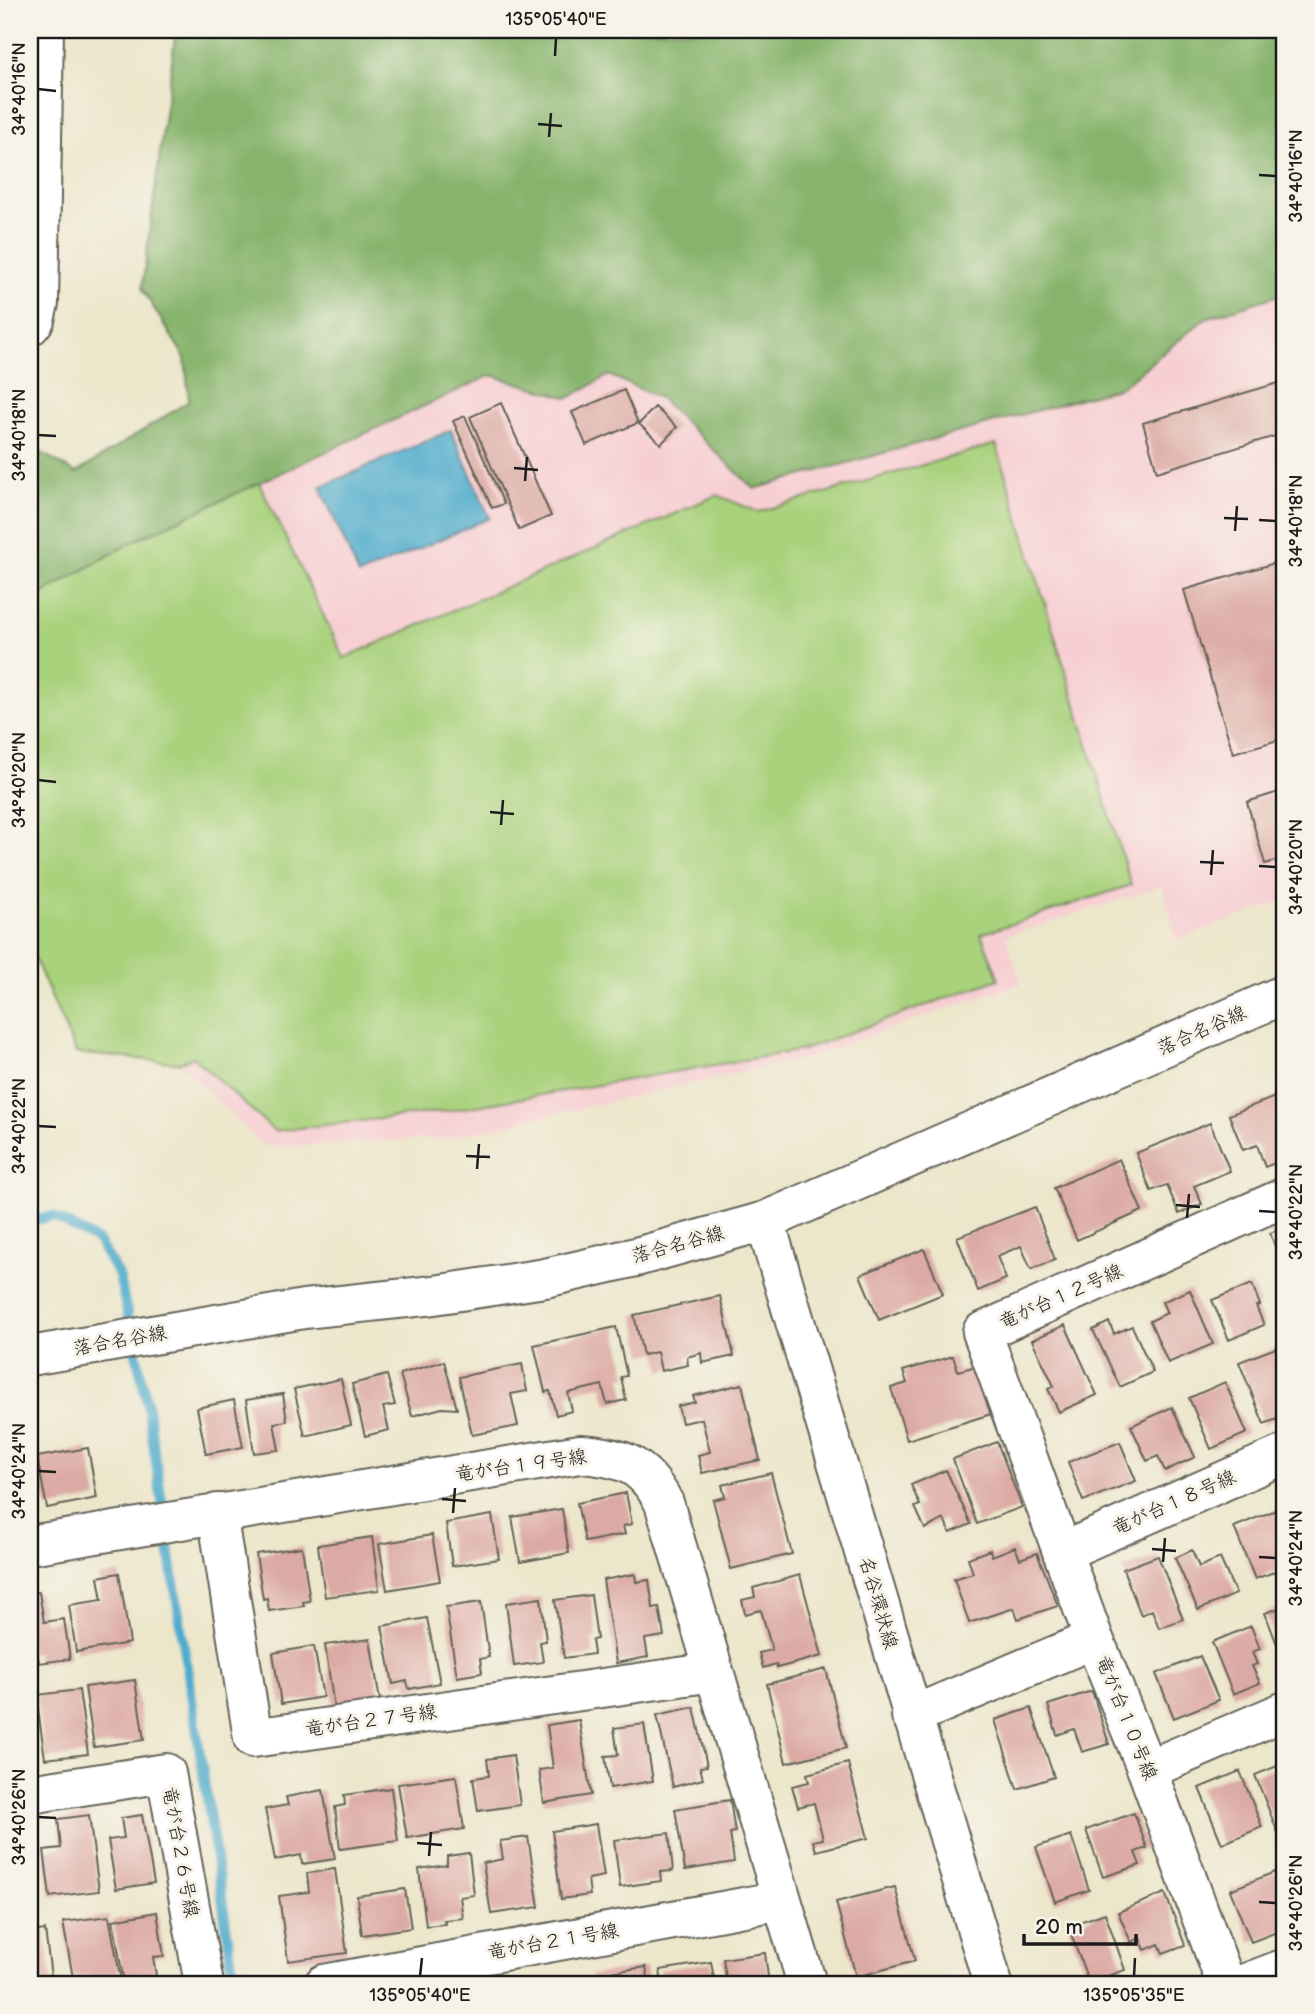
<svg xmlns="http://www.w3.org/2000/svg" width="1315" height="2014" viewBox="0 0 1315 2014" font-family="'Balsamiq Sans','Klee One',sans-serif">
<rect width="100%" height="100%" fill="#f7f3e8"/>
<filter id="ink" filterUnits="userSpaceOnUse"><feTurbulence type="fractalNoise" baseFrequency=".0143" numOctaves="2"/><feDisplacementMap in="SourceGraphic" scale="14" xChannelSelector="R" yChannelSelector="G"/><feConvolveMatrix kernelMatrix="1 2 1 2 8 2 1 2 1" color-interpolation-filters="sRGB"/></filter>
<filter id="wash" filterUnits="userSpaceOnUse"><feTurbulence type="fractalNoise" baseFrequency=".00686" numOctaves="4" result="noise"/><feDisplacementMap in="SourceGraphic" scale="28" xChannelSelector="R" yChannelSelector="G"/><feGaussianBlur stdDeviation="1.57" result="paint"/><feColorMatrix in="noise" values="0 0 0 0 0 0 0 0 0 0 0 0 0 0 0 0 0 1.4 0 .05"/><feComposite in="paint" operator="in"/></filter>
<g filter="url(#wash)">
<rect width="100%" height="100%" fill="#ece6cb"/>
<!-- built -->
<path fill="#f7cfd3" d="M 1285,293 L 1285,900 L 1177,940 L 1162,886 L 1006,936 L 1021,983 L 805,1058 L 448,1138 L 265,1147 L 179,1063 L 76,1053 L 30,948 L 30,601 L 136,540 L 491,375 L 569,397 L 609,375 L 660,398 L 754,489 L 1121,387 L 1206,318 Z"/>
<!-- green -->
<path fill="#a9d27d" stroke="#62774c" stroke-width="2" d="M 996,444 L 1131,885 L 981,934 L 999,979 L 802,1050 L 447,1111 L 274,1131 L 193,1057 L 179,1063 L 76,1053 L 30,948 L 30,601 L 136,540 L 259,483 L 344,658 L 717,495 L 758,512 Z"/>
<!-- forest -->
<path fill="#86b46c" stroke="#516844" stroke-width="2" d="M 176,30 L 1285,30 L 1285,293 L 1206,318 L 1121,387 L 754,489 L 660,398 L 609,375 L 569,398 L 491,375 L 136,540 L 30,600 L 30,446 L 76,473 L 189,401 L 185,358 L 142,289 Z"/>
<!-- water -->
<path fill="#4eabcc" stroke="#356474" stroke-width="2" d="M 451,430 L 490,518 L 359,575 L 320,487 Z"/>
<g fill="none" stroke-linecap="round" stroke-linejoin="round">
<!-- stream -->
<path stroke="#4eabcc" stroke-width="10" d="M 30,1221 L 53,1216 L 98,1241 L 119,1276 L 147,1403 L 235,1984"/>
</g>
<g id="blocks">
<!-- building -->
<path fill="#dcaaa4" d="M 1285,381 L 1285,433 L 1157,472 L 1143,423 Z
M 624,390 L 638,423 L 586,445 L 572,412 Z
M 501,403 L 551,516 L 519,530 L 470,417 Z
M 655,407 L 677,427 L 661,444 L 639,424 Z
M 465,416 L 504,504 L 492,508 L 453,421 Z
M 1285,560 L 1285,738 L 1233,753 L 1184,590 Z
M 1285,790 L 1285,858 L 1265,864 L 1247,802 Z
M 1285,1093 L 1285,1159 L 1265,1167 L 1257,1145 L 1243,1150 L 1229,1115 Z
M 1210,1123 L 1230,1171 L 1194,1186 L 1202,1204 L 1179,1214 L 1167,1185 L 1151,1191 L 1136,1153 Z
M 1119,1159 L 1142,1211 L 1077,1240 L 1054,1188 Z
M 1035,1207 L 1055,1260 L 1031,1269 L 1021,1246 L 997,1256 L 1006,1279 L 978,1291 L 957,1237 Z
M 1285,1227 L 1285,1272 L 1270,1233 Z
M 924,1249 L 943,1294 L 879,1320 L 860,1275 Z
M 1252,1284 L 1260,1305 L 1256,1306 L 1264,1325 L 1229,1340 L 1212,1300 Z
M 1190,1290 L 1213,1344 L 1168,1363 L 1150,1321 L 1167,1313 L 1162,1302 Z
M 720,1296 L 734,1356 L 702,1363 L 701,1353 L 687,1357 L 688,1365 L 661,1371 L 657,1352 L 643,1355 L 634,1315 Z
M 1109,1322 L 1114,1334 L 1132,1326 L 1153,1372 L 1120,1387 L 1093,1330 Z
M 1065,1325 L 1097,1395 L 1059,1412 L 1048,1389 L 1054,1386 L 1032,1340 Z
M 616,1327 L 627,1376 L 621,1377 L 626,1400 L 607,1404 L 602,1385 L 568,1393 L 572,1411 L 556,1415 L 550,1391 L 545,1392 L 534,1345 Z
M 1281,1346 L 1285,1357 L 1285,1416 L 1264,1424 L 1239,1362 Z
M 953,1356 L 958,1371 L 976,1366 L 991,1414 L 907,1440 L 891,1388 L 907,1383 L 903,1371 Z
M 444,1361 L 457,1409 L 442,1408 L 412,1416 L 400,1374 Z
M 522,1364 L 527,1391 L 511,1394 L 518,1426 L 472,1435 L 459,1377 Z
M 387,1375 L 395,1405 L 383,1407 L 389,1430 L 365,1436 L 352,1384 Z
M 341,1379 L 351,1425 L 305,1436 L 294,1389 Z
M 1225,1382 L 1247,1433 L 1211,1449 L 1189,1398 Z
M 742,1384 L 760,1460 L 702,1473 L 698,1455 L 710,1452 L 702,1419 L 682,1423 L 678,1406 L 695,1402 L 693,1396 Z
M 283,1394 L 287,1421 L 274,1423 L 279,1450 L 254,1453 L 246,1400 Z
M 234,1400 L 243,1447 L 206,1454 L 197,1408 Z
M 1172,1407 L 1195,1457 L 1165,1471 L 1158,1456 L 1147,1461 L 1131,1426 Z
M 997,1442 L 1022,1507 L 977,1524 L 953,1459 Z
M 1120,1442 L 1136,1481 L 1083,1501 L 1068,1462 Z
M 88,1448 L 97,1498 L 47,1508 L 37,1457 Z
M 31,1459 L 37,1496 L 30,1498 L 30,1460 Z
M 946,1470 L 971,1524 L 950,1533 L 944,1519 L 925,1529 L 915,1507 L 920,1505 L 911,1485 Z
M 771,1473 L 792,1554 L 731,1569 L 713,1500 L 725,1497 L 722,1485 Z
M 626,1493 L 632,1524 L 623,1526 L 625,1534 L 585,1542 L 577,1503 Z
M 562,1509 L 569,1553 L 520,1562 L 512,1517 Z
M 1278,1509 L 1285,1528 L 1285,1568 L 1255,1579 L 1234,1527 Z
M 492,1515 L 499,1559 L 452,1566 L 446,1523 Z
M 432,1535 L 440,1581 L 387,1590 L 379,1544 Z
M 372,1537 L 379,1590 L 325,1597 L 318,1545 Z
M 302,1547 L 310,1601 L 303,1602 L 304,1606 L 269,1611 L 267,1598 L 263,1599 L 256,1554 Z
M 1015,1547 L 1020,1559 L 1037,1553 L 1058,1606 L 1018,1619 L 1014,1608 L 969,1623 L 954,1579 L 973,1573 L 968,1558 L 990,1550 L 992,1556 Z
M 1192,1550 L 1199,1567 L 1220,1558 L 1236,1594 L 1198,1610 L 1175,1558 Z
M 1158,1556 L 1183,1619 L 1159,1628 L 1152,1610 L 1141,1615 L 1123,1569 Z
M 119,1573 L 130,1643 L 76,1652 L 69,1605 L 102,1600 L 98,1577 Z
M 635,1574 L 636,1582 L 649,1580 L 653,1608 L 659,1607 L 664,1636 L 645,1639 L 648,1657 L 616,1663 L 603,1580 Z
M 800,1575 L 822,1656 L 777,1668 L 776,1664 L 763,1668 L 759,1653 L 772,1650 L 761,1610 L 745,1614 L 742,1600 L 755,1597 L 753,1588 Z
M 39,1592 L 44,1622 L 64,1619 L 70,1659 L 39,1663 L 37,1652 L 30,1653 L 30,1593 Z
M 591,1595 L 597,1639 L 592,1640 L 594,1654 L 564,1658 L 555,1600 Z
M 541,1598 L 546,1641 L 540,1642 L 543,1662 L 514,1666 L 506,1603 Z
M 481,1602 L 489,1657 L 480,1659 L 482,1673 L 457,1677 L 446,1607 Z
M 1285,1606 L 1285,1665 L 1265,1613 Z
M 427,1618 L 440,1683 L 409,1689 L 407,1681 L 393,1684 L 382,1626 Z
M 1251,1626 L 1260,1649 L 1252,1652 L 1257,1664 L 1252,1666 L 1260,1683 L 1233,1694 L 1212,1642 Z
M 370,1639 L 380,1701 L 334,1708 L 325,1645 Z
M 314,1646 L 323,1697 L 281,1704 L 273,1653 Z
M 1200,1656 L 1219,1700 L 1174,1718 L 1156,1674 Z
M 826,1669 L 846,1748 L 786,1763 L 767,1684 Z
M 135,1680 L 144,1740 L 94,1747 L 85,1687 Z
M 79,1690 L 88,1754 L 45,1759 L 36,1695 Z
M 1092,1691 L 1109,1744 L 1082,1752 L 1074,1729 L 1057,1735 L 1048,1705 Z
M 694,1707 L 707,1766 L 700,1767 L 703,1779 L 673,1787 L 657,1715 Z
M 1031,1708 L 1054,1777 L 1017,1789 L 995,1720 Z
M 579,1720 L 591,1795 L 544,1803 L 539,1770 L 553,1768 L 547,1725 Z
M 644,1724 L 653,1781 L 610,1788 L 605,1756 L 618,1755 L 614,1728 Z
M 513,1755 L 520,1805 L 478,1811 L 473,1778 L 489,1776 L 487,1759 Z
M 848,1763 L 868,1838 L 816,1851 L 813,1841 L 823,1839 L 814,1803 L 798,1807 L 792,1786 L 809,1782 L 807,1774 Z
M 1285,1763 L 1285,1830 L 1278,1833 L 1255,1775 Z
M 1240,1771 L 1262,1827 L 1222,1844 L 1199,1788 Z
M 456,1776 L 464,1829 L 407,1838 L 398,1784 Z
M 391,1788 L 398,1841 L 340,1849 L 335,1807 L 345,1805 L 344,1795 Z
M 323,1790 L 335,1859 L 302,1864 L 301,1855 L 275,1860 L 265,1809 L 288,1805 L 286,1797 Z
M 730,1800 L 735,1832 L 730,1833 L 734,1862 L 685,1870 L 675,1809 Z
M 1134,1813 L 1147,1848 L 1135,1852 L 1140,1865 L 1103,1877 L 1086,1830 Z
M 89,1815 L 99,1891 L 50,1897 L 44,1850 L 61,1848 L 58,1819 Z
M 142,1815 L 154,1883 L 116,1889 L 108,1840 L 124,1838 L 121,1818 Z
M 596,1824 L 604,1876 L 588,1879 L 590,1895 L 561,1899 L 552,1831 Z
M 669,1833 L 673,1871 L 660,1872 L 661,1881 L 620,1887 L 614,1840 Z
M 1071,1835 L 1089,1890 L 1055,1902 L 1036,1847 Z
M 528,1837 L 539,1907 L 491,1914 L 483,1863 L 503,1859 L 500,1841 Z
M 469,1853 L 474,1895 L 460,1897 L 463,1918 L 444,1920 L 445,1924 L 426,1926 L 419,1869 L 447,1865 L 447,1856 Z
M 335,1869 L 347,1953 L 288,1961 L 279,1896 L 309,1892 L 307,1873 Z
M 1280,1870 L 1285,1883 L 1285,1929 L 1251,1942 L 1230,1890 Z
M 895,1887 L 915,1961 L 856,1977 L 836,1902 Z
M 405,1889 L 411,1928 L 362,1935 L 357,1896 Z
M 1165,1893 L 1185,1945 L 1163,1953 L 1159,1944 L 1145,1950 L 1140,1938 L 1131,1942 L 1118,1912 Z
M 157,1912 L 164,1956 L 153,1957 L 157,1982 L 124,1984 L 113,1920 Z
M 1105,1913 L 1125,1970 L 1089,1983 L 1068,1926 Z
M 109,1916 L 121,1981 L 90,1984 L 89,1976 L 73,1978 L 63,1922 Z
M 45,1930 L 52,1984 L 30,1984 L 30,1932 Z
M 765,1953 L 769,1984 L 727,1984 L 723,1959 Z
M 711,1962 L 715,1984 L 662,1984 L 660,1970 Z
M 646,1967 L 649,1984 L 592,1984 L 591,1975 Z"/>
</g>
</g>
<g filter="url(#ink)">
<use href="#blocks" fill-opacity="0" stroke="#656359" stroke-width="2"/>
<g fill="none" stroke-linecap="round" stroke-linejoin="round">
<!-- minor casing -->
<g stroke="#656359" stroke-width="42">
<path id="minor" d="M 30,326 L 35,320 L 39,303 L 44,30
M 765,1221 L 993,1984
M 30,1356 L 304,1309 L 434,1295 L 545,1278 L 636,1257 L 765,1221 L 1285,994
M 217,1513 L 253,1738 L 714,1672
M 30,1545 L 580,1454 C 622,1457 644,1464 664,1503 L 807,1984
M 1062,1552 L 1285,1454
M 1094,1639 L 982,1332 L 1285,1197
M 911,1716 L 1094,1639 L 1147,1770 L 1226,1984
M 1147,1770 L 1285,1711
M 30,1794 L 166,1773 L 204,1984
M 324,1984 L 782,1900
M 1243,1984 L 1285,1968"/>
</g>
<!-- minor -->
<use href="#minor" stroke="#fff" stroke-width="38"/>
</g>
</g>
<!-- ticks -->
<path fill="none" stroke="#1c1c1c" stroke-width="2.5" d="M 555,56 L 556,38M 38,89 L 56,91M 538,124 L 562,126M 549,137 L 551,113M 1259,175 L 1276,176M 38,435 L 56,436M 514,468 L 538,470M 525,481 L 527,457M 1224,518 L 1248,519M 1259,520 L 1276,521M 1235,531 L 1237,506M 38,780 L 56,782M 490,812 L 514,814M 501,825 L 503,800M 1200,862 L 1224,863M 1259,866 L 1276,867M 1211,875 L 1213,850M 38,1126 L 56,1127M 466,1156 L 490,1157M 477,1169 L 479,1144M 1176,1205 L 1200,1207M 1259,1211 L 1276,1212M 1187,1218 L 1189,1194M 38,1471 L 56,1472M 442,1499 L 466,1501M 453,1513 L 455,1488M 1152,1549 L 1176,1551M 1259,1557 L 1276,1558M 1163,1562 L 1165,1538M 38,1817 L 56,1818M 417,1843 L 442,1845M 429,1856 L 431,1832M 1259,1902 L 1276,1903M 420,1976 L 422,1958M 1134,1976 L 1135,1958"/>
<g text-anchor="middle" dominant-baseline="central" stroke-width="6" stroke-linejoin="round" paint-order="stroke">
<!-- street labels -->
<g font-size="19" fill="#1c1c1c" stroke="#f7f3e8">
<text transform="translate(1202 1031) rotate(-24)">落合名谷線</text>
<text transform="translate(678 1245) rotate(-15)">落合名谷線</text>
<text transform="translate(1061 1297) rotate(-24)">竜が台１２号線</text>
<text transform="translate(120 1341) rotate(-10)">落合名谷線</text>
<text transform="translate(521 1466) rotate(-8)">竜が台１９号線</text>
<text transform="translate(1174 1503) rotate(-24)">竜が台１８号線</text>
<text transform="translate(878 1603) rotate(74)">名谷環状線</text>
<text transform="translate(1126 1718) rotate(68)">竜が台１０号線</text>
<text transform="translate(371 1721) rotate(-8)">竜が台２７号線</text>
<text transform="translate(180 1852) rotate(80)">竜が台２６号線</text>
<text transform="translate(553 1942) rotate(-10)">竜が台２１号線</text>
</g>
</g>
<!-- margin -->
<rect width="1315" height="2014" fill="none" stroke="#f7f3e8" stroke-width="77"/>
<!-- scale -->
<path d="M1024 1934v10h112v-10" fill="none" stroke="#1c1c1c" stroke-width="3.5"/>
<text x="1035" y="1934" font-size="21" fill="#1c1c1c" stroke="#f7f3e8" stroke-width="5" paint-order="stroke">20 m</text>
<rect x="38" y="38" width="1238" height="1938" fill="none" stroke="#1c1c1c" stroke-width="2.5"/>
<g font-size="18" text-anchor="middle" fill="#1c1c1c">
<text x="556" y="25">135°05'40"E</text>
<text transform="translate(19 89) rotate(-90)" y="6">34°40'16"N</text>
<text transform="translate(1296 176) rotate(-90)" y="6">34°40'16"N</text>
<text transform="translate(19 435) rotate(-90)" y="6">34°40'18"N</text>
<text transform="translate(1296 521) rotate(-90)" y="6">34°40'18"N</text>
<text transform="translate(19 780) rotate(-90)" y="6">34°40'20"N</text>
<text transform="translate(1296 867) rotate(-90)" y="6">34°40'20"N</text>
<text transform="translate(19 1126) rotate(-90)" y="6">34°40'22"N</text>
<text transform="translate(1296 1212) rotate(-90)" y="6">34°40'22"N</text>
<text transform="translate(19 1471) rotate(-90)" y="6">34°40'24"N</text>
<text transform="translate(1296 1558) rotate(-90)" y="6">34°40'24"N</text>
<text transform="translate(19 1817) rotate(-90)" y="6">34°40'26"N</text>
<text transform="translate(1296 1903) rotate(-90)" y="6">34°40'26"N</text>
<text x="420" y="2001">135°05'40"E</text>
<text x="1134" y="2001">135°05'35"E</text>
</g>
</svg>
